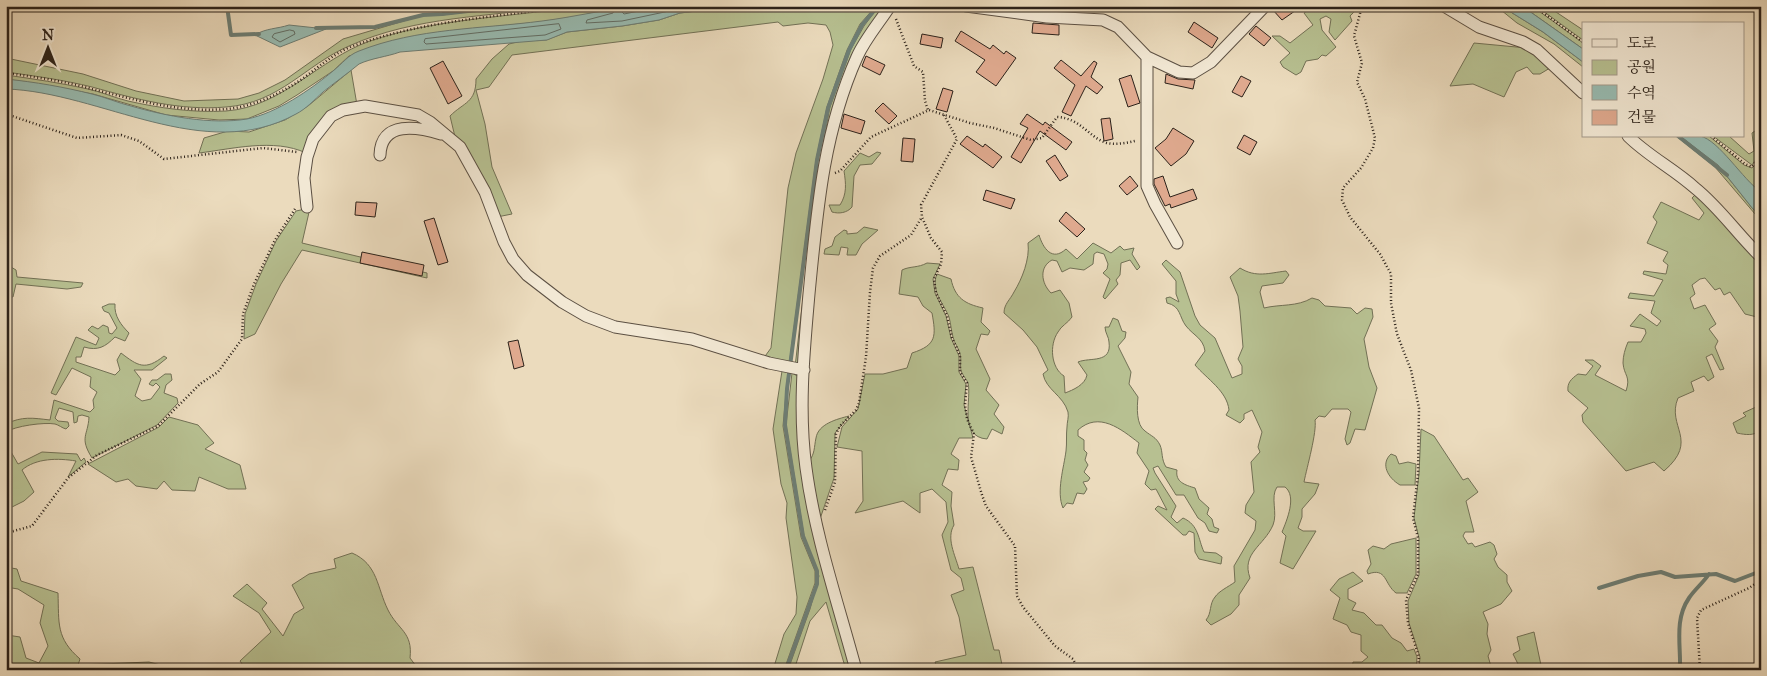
<svg xmlns="http://www.w3.org/2000/svg" width="1767" height="676" viewBox="0 0 1767 676" font-family="'IM FELL Great Primer','Noto Serif KR',serif">
<rect width="100%" height="100%" fill="#ebdbbd"/>
<filter id="stains"><feTurbulence type="fractalNoise" baseFrequency=".004" numOctaves="4"/><feColorMatrix values="0 0 0 0 .2 0 0 0 0 .09 0 0 0 0 .02 0 0 0 .5 -.17"/></filter>
<radialGradient id="worn" r=".72"><stop offset=".6" stop-color="#630" stop-opacity="0"/><stop offset="1" stop-color="#630" stop-opacity=".3"/></radialGradient>
<!-- green -->
<path fill="#b7c091" stroke="#727156" d="M 518,6 L 560,6 C 490,17 415,16 349,46 C 305,65 280,103 226,107 C 180,111 136,99 92,87 C 64,80 35,76 6,72 L 6,58 L 83,74 L 136,91 L 184,101 L 238,99 L 259,93 L 285,80 L 343,39 L 424,15 L 442,15 Z
M 583,6 L 639,6 L 612,8 L 580,16 L 540,22 L 448,31 L 349,56 L 333,71 L 297,95 L 279,106 L 247,119 L 219,120 L 166,115 L 93,94 L 6,79 L 6,75 C 34,79 61,83 88,89 C 102,92 115,98 128,101 C 159,108 193,113 226,111 C 282,107 319,59 370,41 C 438,18 512,17 583,6 Z
M 876,6 L 860,24 L 847,50 L 827,107 L 816,160 L 789,366 L 763,359 L 771,348 L 788,188 L 796,153 L 823,79 L 833,45 L 830,32 L 826,25 L 808,23 L 783,26 L 778,22 L 512,55 L 489,87 L 476,90 L 485,124 L 492,167 L 512,214 L 497,217 L 456,141 L 450,116 C 464,102 476,103 476,79 L 492,59 L 509,44 L 521,41 L 546,40 L 567,32 L 622,26 L 659,20 L 680,13 L 738,6 Z
M 879,6 L 885,6 L 825,145 L 802,363 L 795,367 L 818,170 L 830,107 L 851,49 L 864,26 Z
M 1315,6 L 1322,10 L 1328,6 L 1360,6 L 1350,16 L 1352,21 L 1335,40 L 1329,32 L 1331,19 L 1326,16 L 1320,19 L 1322,30 L 1336,47 L 1326,56 L 1322,55 L 1318,59 L 1306,61 L 1301,72 L 1296,75 L 1283,67 L 1280,62 L 1290,53 L 1272,36 L 1280,36 L 1290,43 L 1313,25 L 1304,13 Z
M 1496,6 L 1501,6 L 1543,32 L 1583,62 L 1583,67 L 1554,44 L 1517,23 Z
M 1522,6 L 1532,6 L 1583,43 L 1583,49 Z
M 1536,6 L 1547,6 L 1583,30 L 1583,40 Z
M 1474,43 L 1527,48 L 1550,68 L 1540,74 L 1533,74 L 1527,67 L 1516,72 L 1504,97 L 1473,84 L 1450,86 Z
M 351,70 L 357,105 L 342,108 L 306,153 C 274,138 232,149 199,153 L 204,138 L 228,131 L 249,132 L 285,120 L 308,106 Z
M 1761,127 L 1761,133 L 1756,139 L 1759,155 L 1752,165 L 1713,136 L 1729,136 L 1749,154 L 1754,151 L 1752,133 Z
M 1676,136 L 1680,136 L 1718,165 L 1753,209 L 1760,214 L 1761,221 L 1715,167 Z
M 1702,136 L 1709,136 L 1744,165 L 1752,168 L 1761,158 L 1761,192 C 1739,177 1725,153 1702,136 Z
M 877,152 L 881,153 L 872,164 L 860,165 L 854,176 L 852,207 C 847,213 839,214 832,212 L 829,205 L 840,205 C 847,194 846,184 844,171 L 860,153 L 869,157 Z
M 1696,194 L 1761,263 L 1761,318 L 1745,314 L 1730,292 L 1724,295 L 1720,288 L 1715,290 L 1705,278 L 1700,279 L 1692,285 L 1695,294 L 1690,298 L 1694,309 L 1705,305 L 1716,324 L 1709,329 L 1718,341 L 1715,347 L 1724,369 L 1720,370 L 1712,354 L 1706,357 L 1714,377 L 1708,381 L 1704,376 L 1691,382 L 1694,391 L 1678,398 C 1666,427 1700,440 1664,471 L 1654,462 L 1626,471 L 1583,422 L 1582,415 L 1588,408 L 1568,391 C 1567,383 1571,379 1578,374 L 1586,375 L 1593,366 L 1585,360 L 1593,360 L 1601,366 L 1595,375 L 1626,391 C 1631,376 1624,376 1623,363 C 1623,356 1625,349 1628,342 L 1641,342 L 1646,333 L 1645,329 L 1630,326 L 1640,314 L 1657,326 L 1661,321 L 1651,313 L 1655,301 L 1628,298 L 1630,293 L 1654,296 L 1663,280 L 1643,274 L 1644,271 L 1666,274 L 1668,265 L 1663,261 L 1668,252 L 1647,243 L 1657,222 L 1653,217 L 1661,202 L 1699,220 L 1704,213 L 1692,198 Z
M 310,208 L 302,243 L 427,273 L 427,278 L 302,250 L 281,284 L 255,334 L 244,339 L 245,314 L 256,284 L 276,241 L 296,211 Z
M 864,227 L 878,230 L 862,244 L 856,255 L 847,255 L 848,248 L 841,247 L 839,255 L 824,254 L 825,249 L 832,246 L 835,237 L 844,230 L 847,231 L 847,234 L 857,233 Z
M 1039,235 C 1043,248 1052,262 1066,249 L 1077,259 L 1093,243 L 1111,253 L 1120,246 L 1124,250 L 1134,248 L 1132,254 L 1140,267 L 1137,270 L 1130,260 L 1121,263 L 1120,275 L 1116,280 L 1118,284 L 1105,299 L 1103,297 L 1110,279 L 1103,273 L 1107,269 L 1108,264 L 1104,254 L 1097,252 L 1094,254 L 1093,264 L 1084,270 L 1070,268 L 1062,272 L 1057,261 L 1052,260 C 1039,267 1041,283 1051,293 L 1060,290 L 1069,303 L 1072,317 C 1068,323 1061,326 1058,332 C 1049,345 1051,368 1064,376 L 1065,393 C 1073,390 1085,385 1087,375 L 1078,362 C 1090,357 1112,364 1109,342 C 1109,337 1105,333 1105,327 L 1109,327 L 1113,318 L 1118,320 L 1122,331 L 1126,332 L 1125,338 L 1118,346 L 1131,372 L 1129,384 L 1138,397 C 1137,407 1136,425 1145,431 C 1151,436 1156,437 1160,445 C 1163,452 1161,459 1166,467 L 1177,470 C 1175,482 1185,485 1195,488 L 1199,499 L 1209,508 L 1207,514 L 1212,519 L 1214,527 L 1219,529 L 1217,533 L 1209,531 L 1205,523 L 1198,518 L 1184,495 L 1176,495 L 1158,466 L 1153,468 L 1155,473 L 1176,506 L 1171,517 L 1177,523 L 1183,518 C 1199,525 1198,539 1204,552 L 1216,553 L 1222,557 L 1221,564 L 1199,559 L 1195,552 L 1194,533 L 1189,531 L 1186,535 L 1183,535 L 1155,509 L 1158,506 L 1167,510 L 1156,489 L 1151,490 L 1145,484 L 1149,471 L 1137,453 L 1139,443 C 1121,429 1099,411 1078,430 L 1078,436 L 1084,440 L 1084,450 L 1087,453 L 1085,460 L 1088,465 L 1084,472 L 1090,478 L 1088,481 L 1083,482 L 1087,489 L 1084,494 L 1077,493 L 1073,504 L 1067,503 L 1063,508 C 1056,492 1064,467 1066,451 C 1067,443 1066,435 1067,427 C 1067,422 1069,417 1068,412 C 1063,395 1046,390 1043,374 L 1048,370 L 1037,347 L 1023,330 L 1004,313 C 1004,304 1010,300 1014,292 C 1022,279 1030,259 1028,243 Z
M 1166,260 L 1180,272 L 1195,316 L 1200,325 L 1215,338 L 1232,378 L 1242,374 L 1242,366 L 1238,359 L 1243,347 L 1240,311 L 1238,296 L 1230,277 L 1240,268 C 1256,278 1269,273 1286,271 L 1289,275 L 1283,283 L 1262,286 L 1260,292 L 1264,308 C 1280,304 1297,307 1312,298 L 1319,300 L 1325,306 L 1351,308 L 1357,314 L 1365,308 L 1372,309 L 1373,317 L 1364,339 L 1369,367 L 1377,388 L 1365,430 L 1355,429 L 1350,443 L 1347,445 L 1345,439 L 1351,412 L 1348,409 L 1332,409 L 1325,417 L 1319,416 L 1315,420 C 1317,432 1307,467 1304,482 L 1319,484 L 1315,494 L 1302,509 L 1302,517 L 1298,528 L 1303,531 L 1316,531 L 1293,569 L 1280,563 L 1286,536 L 1282,532 C 1287,520 1297,496 1285,487 L 1277,487 C 1270,497 1278,513 1273,525 C 1264,546 1241,553 1250,578 L 1239,595 L 1239,605 L 1231,614 L 1211,625 L 1206,620 C 1212,613 1209,604 1215,597 C 1219,591 1228,587 1235,582 L 1234,566 L 1255,530 L 1256,521 L 1245,513 L 1246,505 L 1254,492 L 1251,462 L 1260,452 L 1258,447 L 1262,432 L 1252,410 L 1244,414 L 1244,419 L 1240,423 L 1226,415 L 1229,410 C 1227,391 1207,379 1195,365 L 1205,351 C 1203,338 1194,336 1186,326 C 1179,317 1181,306 1167,303 L 1166,298 L 1170,297 L 1179,302 L 1176,294 L 1176,281 L 1162,264 Z
M 927,263 L 940,264 L 933,279 L 935,293 L 946,316 L 951,338 L 959,356 L 959,372 L 966,384 L 964,405 L 973,438 L 959,438 L 951,454 L 959,460 L 958,470 L 948,469 L 942,485 L 952,492 L 951,506 L 954,525 C 946,538 955,555 959,569 L 973,567 L 994,650 L 999,650 L 1003,670 L 938,670 L 935,662 L 966,655 L 959,617 L 951,595 L 964,590 L 961,578 L 951,570 L 942,535 L 948,522 L 946,502 L 932,489 L 920,493 L 920,513 L 903,501 L 855,513 L 863,501 L 862,451 L 837,447 L 842,427 L 858,409 L 865,374 L 883,374 L 907,368 L 912,353 C 937,345 936,336 932,313 L 923,306 L 918,297 L 899,294 L 902,270 C 910,266 918,268 927,263 Z
M 11,267 L 16,270 L 17,277 L 83,283 L 81,287 L 67,289 L 16,284 L 13,297 L 6,296 L 6,268 Z
M 937,274 L 951,279 C 955,298 965,304 983,308 L 981,322 L 990,331 L 988,335 L 981,334 L 976,349 L 990,379 L 986,390 L 999,405 L 994,414 L 1004,427 L 1002,434 L 992,429 L 987,439 C 958,437 972,398 968,383 C 967,380 964,377 962,373 C 959,368 962,360 960,354 C 959,348 954,343 953,337 C 951,330 951,324 949,317 C 944,304 930,290 937,274 Z
M 109,304 L 115,304 C 114,316 121,325 129,333 L 125,341 L 115,337 C 105,347 98,351 84,347 L 81,357 L 76,357 L 76,362 L 115,375 L 120,370 L 117,360 L 121,353 C 138,366 145,371 164,356 L 167,358 L 152,370 L 134,370 L 141,379 L 135,396 L 142,401 L 151,399 L 160,387 L 156,383 L 153,386 L 149,384 L 152,380 L 157,380 L 165,374 L 171,374 L 172,380 L 166,385 L 164,393 L 177,398 L 178,403 L 157,425 L 92,458 C 79,437 88,436 89,417 L 82,415 L 78,416 L 77,422 L 74,423 L 73,412 L 59,408 L 55,418 L 58,421 L 68,422 L 69,426 L 66,429 C 62,428 59,425 55,424 C 44,422 15,426 6,432 L 6,424 C 22,416 33,418 50,420 L 54,400 L 90,412 L 94,408 L 93,400 L 97,392 L 90,387 L 91,377 L 72,368 L 56,395 L 51,393 L 76,337 L 96,345 L 99,338 L 88,330 L 92,326 L 98,329 L 103,325 L 108,327 L 109,333 L 112,334 L 117,328 L 109,313 L 104,311 L 102,307 Z
M 782,371 L 788,372 L 783,426 L 801,537 L 815,571 L 815,583 L 784,670 L 773,670 L 784,634 L 796,614 L 797,597 L 786,518 L 787,503 L 781,484 L 773,429 Z
M 792,373 L 799,377 L 799,417 L 853,670 L 846,670 L 826,602 L 810,621 L 794,670 L 788,670 L 810,609 L 819,576 L 804,536 L 786,425 Z
M 1756,407 L 1761,408 L 1761,430 C 1754,436 1746,435 1737,433 L 1733,423 L 1746,416 L 1743,413 Z
M 849,416 L 835,433 L 834,478 L 820,519 L 809,461 C 815,454 814,447 816,438 C 818,424 837,419 849,416 Z
M 169,417 L 198,425 L 214,443 L 205,449 L 240,465 L 246,489 L 228,489 L 199,477 L 195,491 L 172,490 L 164,481 L 157,489 L 136,486 L 128,479 L 116,482 L 88,464 L 159,427 Z
M 1421,429 L 1434,436 L 1463,480 L 1468,478 L 1478,492 L 1466,501 L 1474,532 L 1465,532 L 1463,536 L 1468,544 L 1472,543 L 1475,547 L 1490,542 L 1494,545 L 1497,554 L 1494,559 L 1498,567 L 1507,575 L 1507,582 L 1512,591 L 1501,604 L 1483,612 L 1488,624 L 1487,634 L 1491,650 L 1488,656 L 1492,670 L 1419,670 L 1420,657 L 1409,623 L 1408,601 L 1419,575 L 1419,538 L 1414,518 L 1419,474 Z
M 6,443 L 18,464 L 42,452 L 77,454 L 81,461 L 84,458 L 86,462 L 68,477 L 76,461 C 58,458 36,458 22,470 L 34,492 L 24,501 L 6,510 Z
M 1391,454 L 1396,456 L 1399,464 L 1408,462 L 1416,464 L 1415,485 L 1400,485 C 1388,478 1380,464 1391,454 Z
M 1416,538 L 1416,574 L 1407,593 L 1396,593 C 1384,584 1387,567 1368,574 L 1367,571 L 1371,564 L 1368,550 L 1373,546 L 1384,549 L 1391,544 Z
M 352,553 C 378,564 377,588 388,610 C 398,630 413,632 410,658 L 419,670 L 243,670 L 245,668 L 240,661 L 271,632 L 259,613 L 233,596 L 247,584 L 267,603 L 262,609 L 283,636 L 294,614 L 304,608 L 292,585 L 309,574 L 336,568 L 334,559 Z
M 6,567 L 17,569 L 21,581 L 58,593 C 59,624 56,638 80,659 L 78,665 L 149,662 L 180,670 L 140,668 L 6,670 L 6,630 L 7,635 L 20,637 L 26,658 L 39,663 L 48,646 L 40,623 L 44,605 L 18,589 L 6,587 Z
M 1353,572 L 1363,581 L 1348,589 L 1348,599 L 1356,603 L 1352,610 L 1364,613 L 1376,625 L 1382,625 L 1392,638 L 1401,643 L 1407,651 L 1414,649 L 1417,657 L 1416,670 L 1352,670 L 1353,662 L 1362,662 L 1368,657 L 1361,651 L 1361,635 L 1351,632 L 1347,625 L 1333,619 L 1340,598 L 1330,590 L 1339,579 Z
M 1534,632 L 1542,670 L 1508,670 L 1519,666 L 1513,654 L 1520,650 L 1517,637 Z"/>
<!-- water -->
<path fill="#98bbb1" stroke="#6d7e75" d="M 639,6 L 738,6 L 680,13 L 659,20 L 622,26 L 567,32 L 547,40 L 400,52 C 386,57 372,58 359,64 C 347,74 334,83 323,92 C 314,100 306,109 296,114 C 204,165 101,92 6,89 L 6,79 C 35,82 64,87 92,94 C 105,97 118,103 131,106 C 166,116 211,125 247,119 C 277,113 310,90 333,71 C 342,64 348,55 359,51 C 417,28 481,29 542,21 C 574,17 606,9 639,6 Z
M 1501,6 L 1522,6 L 1583,49 L 1583,62 L 1543,32 Z
M 289,25 L 326,29 L 280,47 L 255,35 C 266,28 277,29 289,25 Z
M 1680,136 C 1687,136 1694,135 1700,136 C 1719,140 1743,180 1761,192 L 1761,215 L 1753,209 L 1718,165 Z"/>
<g fill="none" stroke-linecap="round" stroke-linejoin="round">
<!-- shore -->
<path stroke="#626e66" stroke-width="1" d="M 616,6 L 613,13 L 587,20 L 586,23 L 622,21 L 693,6
M 622,6 L 622,12 L 624,14 L 664,6
M 559,24 L 561,29 L 545,35 L 426,44 L 424,42 L 425,39 Z
M 290,30 L 294,31 L 295,34 L 280,42 L 272,37 L 274,34 Z"/>
<!-- stream -->
<path stroke="#6d7e75" stroke-width="4" d="M 227,6 L 231,35 L 259,34
M 316,28 L 375,27 L 423,15 L 442,14 L 511,6
M 1678,136 L 1727,175
M 1599,588 L 1638,576 L 1661,572 L 1675,577 L 1716,574 L 1735,581 L 1761,571
M 786,670 L 817,584 L 817,571 L 803,536 L 785,425 L 787,389 L 817,160 L 828,108 L 849,50 L 862,25 L 878,6
M 1680,670 C 1681,645 1674,620 1689,598 C 1695,589 1703,583 1709,574"/>
</g>
<!-- building -->
<path fill="#dfa98e" stroke="#2c221a" d="M 1272,6 L 1302,6 L 1282,20 L 1272,9 Z
M 1194,22 L 1218,38 L 1212,48 L 1188,32 Z
M 1033,23 L 1059,25 L 1059,35 L 1032,33 Z
M 1256,26 L 1271,38 L 1264,46 L 1249,34 Z
M 961,31 L 990,49 L 993,45 L 1004,54 L 1006,51 L 1016,58 L 996,86 L 976,72 L 985,60 L 955,41 Z
M 922,34 L 943,38 L 941,48 L 920,44 Z
M 866,56 L 885,65 L 880,75 L 862,66 Z
M 1061,60 L 1081,76 L 1094,61 L 1097,63 L 1091,77 L 1103,87 L 1097,94 L 1086,86 L 1071,116 L 1062,112 L 1075,85 L 1054,68 Z
M 443,61 L 462,96 L 448,104 L 430,68 Z
M 1166,74 L 1178,79 L 1195,80 L 1193,89 L 1165,83 Z
M 1131,75 L 1140,103 L 1128,107 L 1119,79 Z
M 1241,76 L 1251,81 L 1242,97 L 1232,92 Z
M 943,88 L 953,91 L 947,112 L 936,109 Z
M 883,103 L 897,116 L 889,124 L 875,111 Z
M 844,114 L 865,121 L 861,134 L 841,128 Z
M 1027,114 L 1043,125 L 1045,122 L 1072,142 L 1066,150 L 1040,131 L 1021,163 L 1011,157 L 1028,128 L 1020,124 Z
M 1110,118 L 1113,139 L 1104,141 L 1101,119 Z
M 1173,128 L 1194,141 L 1186,154 L 1171,166 L 1155,148 L 1166,139 Z
M 1244,135 L 1257,142 L 1250,155 L 1237,148 Z
M 967,136 L 983,147 L 985,144 L 1002,157 L 993,168 L 960,144 Z
M 903,138 L 915,139 L 913,162 L 901,161 Z
M 1055,155 L 1068,176 L 1060,181 L 1046,161 Z
M 1130,176 L 1138,186 L 1127,195 L 1119,186 Z
M 1163,176 L 1170,197 L 1193,189 L 1197,199 L 1171,208 L 1170,204 L 1165,206 L 1154,184 L 1154,179 Z
M 986,190 L 1015,199 L 1011,209 L 983,200 Z
M 356,202 L 377,203 L 375,217 L 355,215 Z
M 1066,212 L 1085,229 L 1077,237 L 1059,221 Z
M 434,218 L 448,262 L 438,265 L 424,221 Z
M 362,252 L 424,265 L 422,276 L 360,263 Z
M 518,340 L 524,366 L 514,369 L 508,342 Z"/>
<g fill="none" stroke-linecap="round" stroke-linejoin="round">
<!-- minor casing -->
<g stroke="#5c5043" stroke-width="13">
<path id="minor" d="M 966,6 L 1047,17 L 1103,20 L 1118,27 L 1147,57 L 1179,72 L 1193,73 L 1211,62 L 1265,6
M 1444,6 L 1479,27 L 1523,42 L 1537,50 L 1583,93
M 1147,57 L 1147,186 L 1155,204 L 1177,243
M 1628,136 C 1648,156 1674,169 1695,188 C 1720,208 1738,235 1761,257
M 380,155 C 381,120 418,127 441,134
M 307,207 L 304,178 L 307,157 L 313,139 L 331,116 L 343,110 L 365,106 L 418,115 L 430,122 L 460,147 L 485,192 L 504,242 L 513,259 L 527,275 L 562,302 L 586,316 L 615,327 L 692,339 L 769,363 L 804,370
M 856,670 C 838,603 815,536 806,468 C 798,410 804,351 809,294 C 817,212 823,133 857,57 C 865,39 879,23 890,6"/>
</g>
<!-- path -->
<path stroke="#2c221a" stroke-width="2.5" stroke-dasharray="1 2.5" stroke-linecap="butt" d="M 1362,6 L 1354,36 L 1362,63 L 1357,82 L 1365,99 L 1375,138 L 1373,148 L 1361,168 L 1343,188 L 1342,200 L 1350,217 L 1380,254 L 1391,274 L 1391,303 L 1397,334 L 1411,370 L 1419,408 L 1418,474 L 1413,518 L 1418,538 L 1418,574 L 1406,600 L 1408,623 L 1419,657 L 1418,670
M 1534,6 L 1583,42
M 896,19 L 914,66 L 923,72 L 925,101 L 928,110
M 6,73 C 35,77 64,81 92,89 C 136,100 180,113 226,109 C 253,107 280,94 302,79 C 319,67 334,53 353,46 C 424,20 498,17 572,6
M 6,114 L 77,138 L 121,135 L 139,141 L 164,159 L 263,148 L 297,152
M 944,115 L 957,139 L 921,205 L 922,217 L 931,238 L 942,252 L 941,264 L 934,279 L 936,293 L 947,316 L 952,338 L 960,355 L 960,372 L 967,383 L 965,405 L 967,419 L 974,434 L 971,457 L 982,495 L 986,506 L 1015,546 L 1017,596 L 1023,607 L 1055,646 L 1073,659 L 1078,670
M 1761,134 L 1758,139 L 1761,154
M 1711,136 L 1745,164 L 1752,167 L 1761,155
M 835,173 L 840,171 L 871,137 L 929,110 L 970,123 L 994,128 L 1031,140 L 1042,138 L 1057,117 C 1081,118 1089,138 1107,143 C 1116,145 1126,143 1135,141
M 825,510 L 835,482 L 836,434 L 840,426 L 856,410 L 859,403 L 866,357 L 870,292 L 873,268 L 880,256 L 911,235 L 922,217
M 6,533 L 32,526 L 68,478 L 97,455 L 158,426 L 200,384 L 218,372 L 242,339 L 243,314 L 254,284 L 275,240 L 295,209
M 1700,670 L 1697,618 L 1701,610 L 1749,588 L 1761,580"/>
<!-- minor -->
<use href="#minor" stroke="#f2e8d4" stroke-width="11"/>
</g>
<!-- margin -->
<rect width="1767" height="676" fill="none" stroke="#ebdbbd" stroke-width="25"/>
<rect x="8" y="8" width="1752" height="661" fill="none" stroke="#2c221a" stroke-width="2.5"/>
<rect x="12" y="12" width="1742" height="651" fill="none" stroke="#2c221a"/>
<!-- legend -->
<rect x="1582" y="22" width="162" height="115" fill="#f2e8d4" stroke="#a3998a"/>
<rect x="1592" y="39" width="25" height="8" fill="#f2e8d4" stroke="#a3998a"/>
<text x="1627" y="48" font-size="15" fill="#2c221a">도로</text>
<rect x="1592" y="60" width="25" height="15" fill="#b7c091" stroke="#a3998a"/>
<text x="1627" y="72" font-size="15" fill="#2c221a">공원</text>
<rect x="1592" y="85" width="25" height="15" fill="#98bbb1" stroke="#a3998a"/>
<text x="1627" y="98" font-size="15" fill="#2c221a">수역</text>
<rect x="1592" y="110" width="25" height="15" fill="#dfa98e" stroke="#a3998a"/>
<text x="1627" y="122" font-size="15" fill="#2c221a">건물</text>
<!-- north arrow -->
<g transform="translate(48 48)" stroke="#f2e8d4" stroke-width="4" paint-order="stroke">
<path d="M0-4L9 19L0 12L-9 19Z" fill="#2c221a"/>
<text y="-8" font-size="14" font-weight="bold" text-anchor="middle" fill="#2c221a">N</text>
</g>
<rect width="100%" height="100%" filter="url(#stains)"/>
<rect width="100%" height="100%" fill="url(#worn)"/>
</svg>
